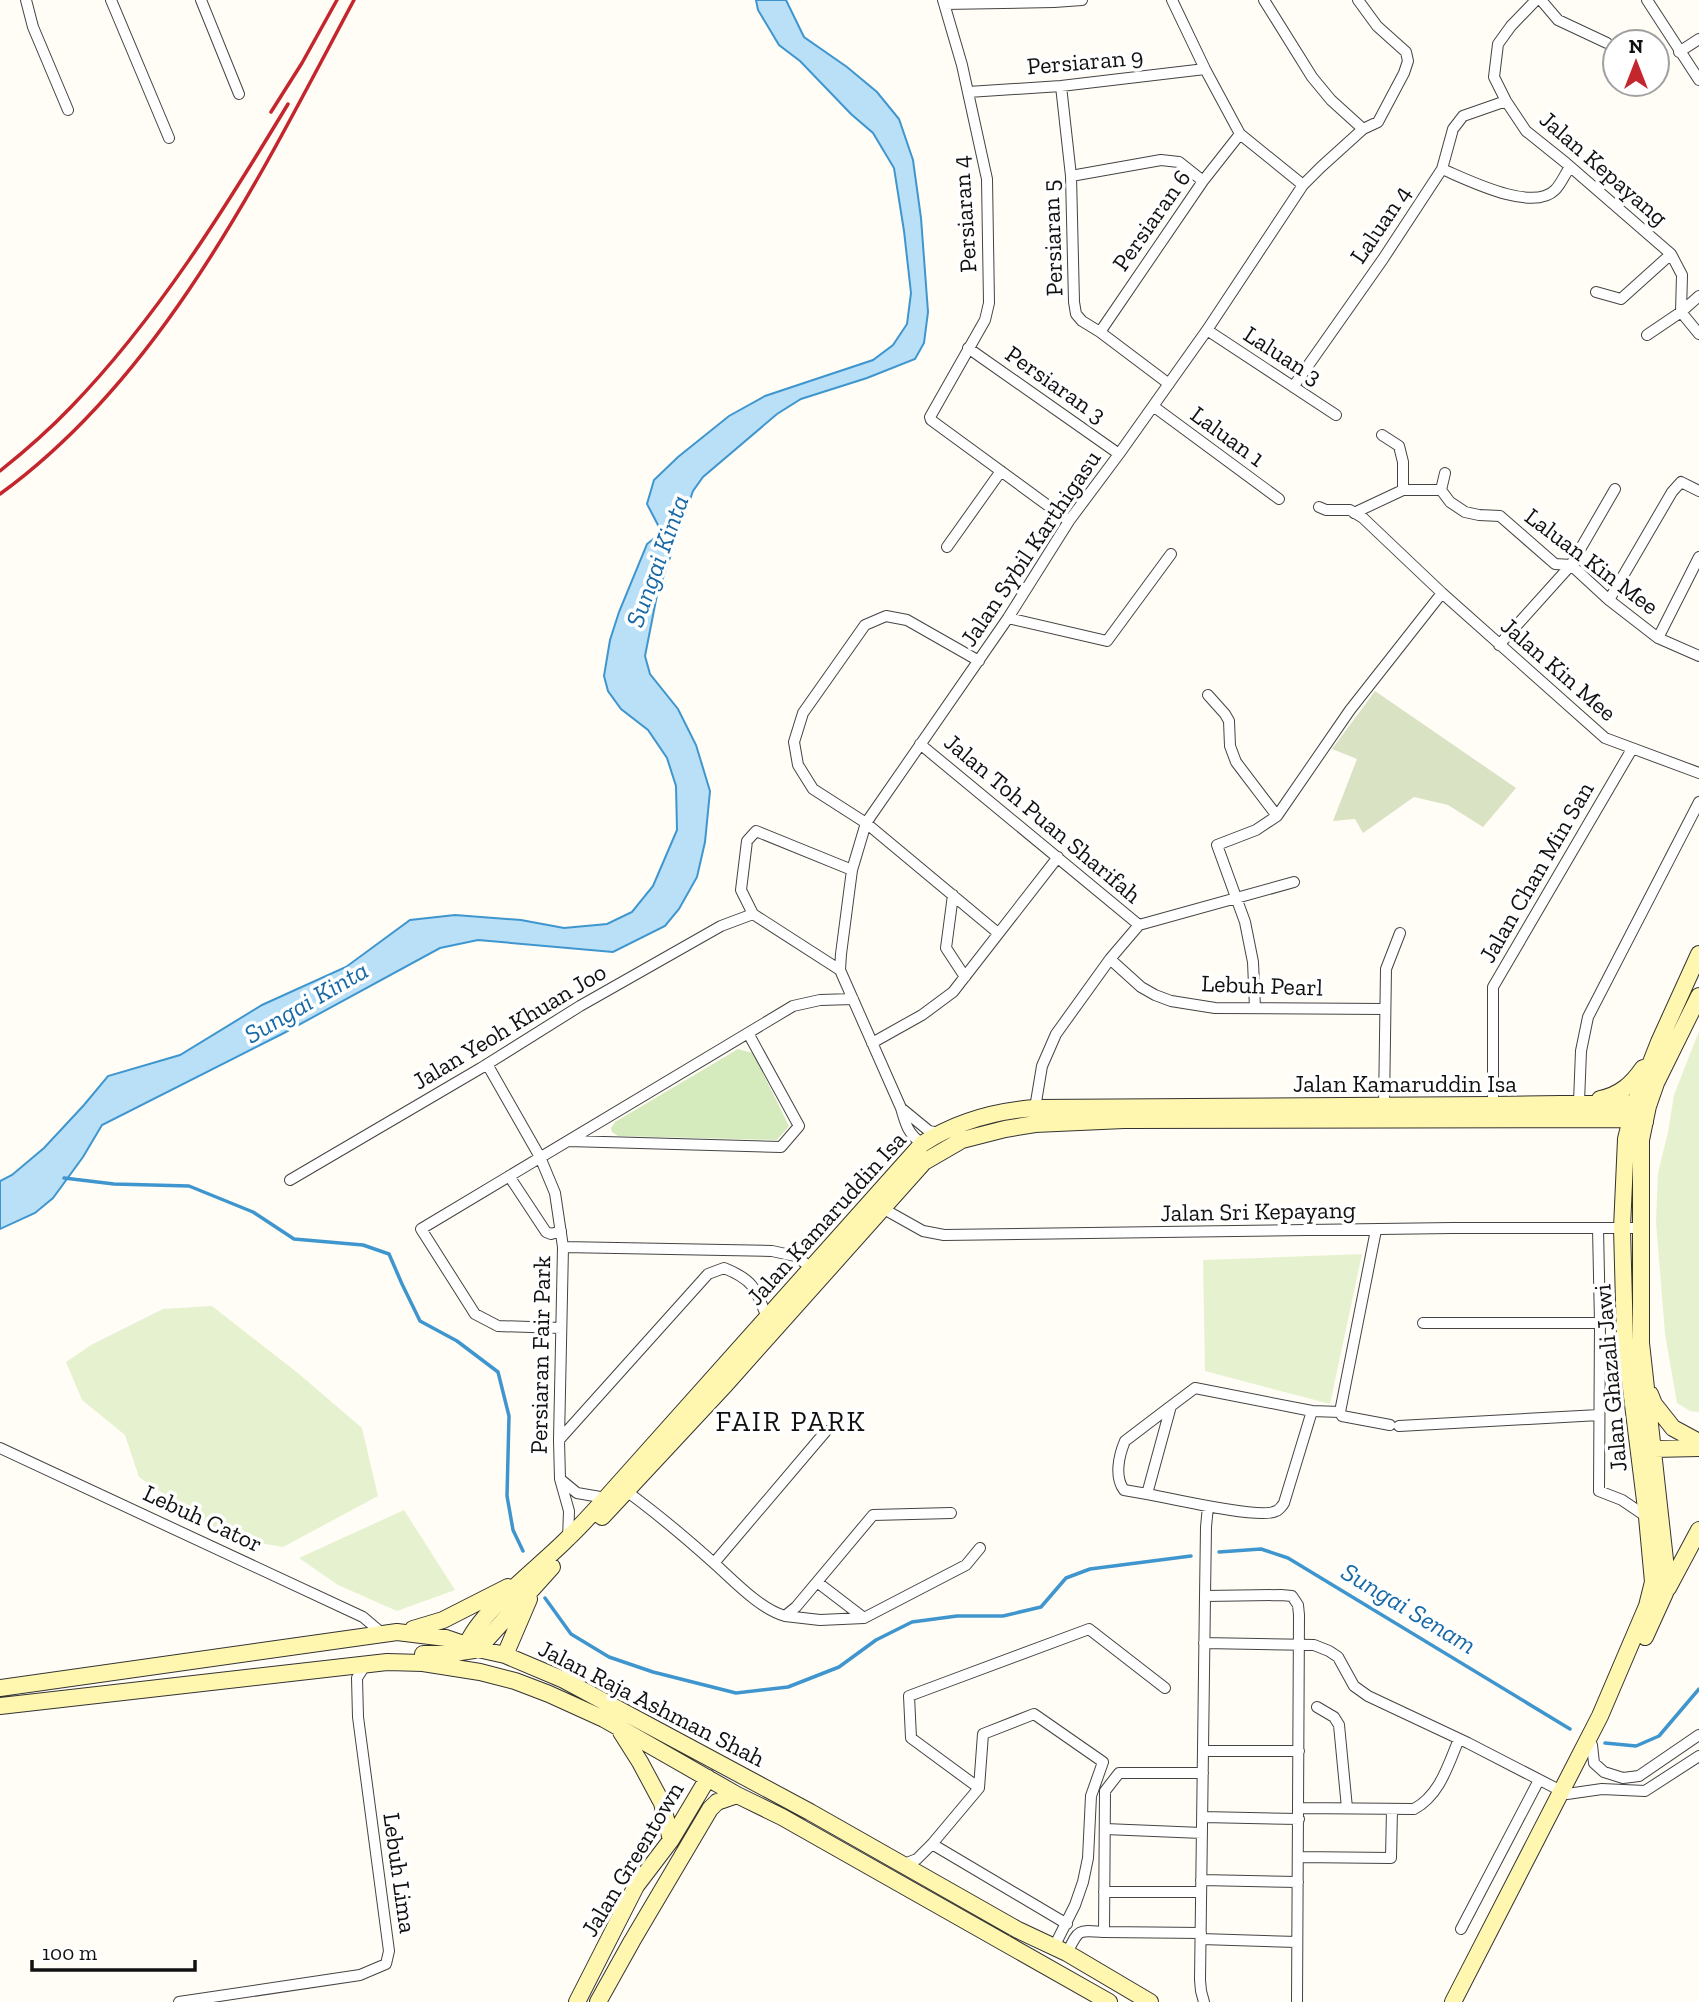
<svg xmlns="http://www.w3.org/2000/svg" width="1699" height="2002" viewBox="0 0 1699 2002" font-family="'Zilla Slab',serif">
<rect width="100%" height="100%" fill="#fffdf5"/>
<!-- green -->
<path fill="#d5ebbd" d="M 738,1049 L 753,1053 L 789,1126 L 777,1140 L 618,1136 L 612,1132 L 611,1128 L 615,1122 Z"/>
<!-- cemetery -->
<path fill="#d9e3c4" d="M 1375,691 L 1516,788 L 1483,827 L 1448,805 L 1414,797 L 1363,833 L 1355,819 L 1333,821 L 1357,759 L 1332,749 Z"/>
<!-- pitch -->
<path fill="#e6f2cf" d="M 1699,1031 L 1699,1412 L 1690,1411 L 1677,1403 L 1665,1334 L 1656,1222 L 1658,1173 L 1668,1132 L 1674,1095 Z
M 1362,1254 L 1330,1404 L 1205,1371 L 1203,1260 Z
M 212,1306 L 299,1374 L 362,1428 L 378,1496 L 283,1547 L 226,1537 L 139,1477 L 125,1435 L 82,1400 L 66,1362 L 91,1345 L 163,1309 Z
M 404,1510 L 455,1590 L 397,1611 L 338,1585 L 299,1558 Z"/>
<!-- water -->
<path fill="#b9e0f7" stroke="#3f96cf" stroke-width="2" d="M 756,0 L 786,0 L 804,37 L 847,67 L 877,92 L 899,119 L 913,160 L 921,218 L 928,312 L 924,343 L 915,359 L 867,378 L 801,399 L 777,414 L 703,477 L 693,491 L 657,595 L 645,656 L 650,674 L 678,709 L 696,745 L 710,791 L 705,842 L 697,877 L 679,909 L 665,926 L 613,952 L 478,940 L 440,948 L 282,1034 L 102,1125 L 83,1157 L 53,1198 L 35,1213 L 0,1229 L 0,1181 L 12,1175 L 44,1148 L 84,1105 L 108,1076 L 180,1055 L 262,1005 L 346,967 L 410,920 L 455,915 L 521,920 L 564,928 L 607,924 L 632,912 L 653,886 L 677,830 L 676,786 L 667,758 L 648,730 L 621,709 L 608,691 L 604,676 L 610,640 L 619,612 L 647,544 L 657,536 L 659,527 L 647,504 L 654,480 L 678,457 L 729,416 L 765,396 L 873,360 L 893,345 L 907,324 L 911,293 L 904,231 L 894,168 L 873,133 L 851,114 L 800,61 L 779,45 L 758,10 Z"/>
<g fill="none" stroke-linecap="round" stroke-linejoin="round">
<!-- stream -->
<path stroke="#3f96cf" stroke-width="3.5" d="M 64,1178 L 114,1184 L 189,1186 L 253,1212 L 294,1239 L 363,1245 L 389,1254 L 402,1284 L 420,1321 L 457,1341 L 498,1372 L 509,1416 L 507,1496 L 513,1530 L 523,1551
M 1219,1552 L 1261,1549 L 1288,1558 L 1570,1729
M 545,1598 L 571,1634 L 609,1657 L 653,1672 L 736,1693 L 788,1687 L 839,1667 L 876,1640 L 912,1622 L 957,1616 L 1003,1616 L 1041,1607 L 1066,1578 L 1090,1569 L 1191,1556
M 1605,1743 L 1636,1746 L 1659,1736 L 1699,1689"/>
<!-- street casing -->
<g stroke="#444" stroke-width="12">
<path id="street" d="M 26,0 L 33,27 L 68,110
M 111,0 L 169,138
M 201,0 L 239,94
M 943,0 L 962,65 L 987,179 L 989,303 L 985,320 L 930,417 L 931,420 L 1069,521
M 1172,0 L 1205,69 L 1240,134 L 1303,185
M 1264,0 L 1312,77 L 1331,100 L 1363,129
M 1536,0 L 1511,26 L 1498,44 L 1494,77 L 1506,101 L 1526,131 L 1566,163 L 1671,254 L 1682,275 L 1681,312 L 1699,334
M 1541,0 L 1558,20 L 1607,43
M 1647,0 L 1699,80
M 944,4 L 1054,2 L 1082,0
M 1679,52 L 1699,39
M 1061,86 L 1071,176 L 1074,302 L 1076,314 L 1082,321 L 1100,332 L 1169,384
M 968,92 L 1061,86 L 1205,69
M 1442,169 C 1466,179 1532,213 1555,190 C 1561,184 1565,174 1570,167
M 1071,176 L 1161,160 L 1179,162 L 1203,181
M 1596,292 L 1621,299 L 1671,254
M 1207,330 L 1336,415
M 1100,332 L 1203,181 L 1240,134
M 1647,335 L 1681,312 L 1699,296
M 968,348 L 1119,454
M 1293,387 L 1383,259 L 1442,169 L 1453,129 L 1463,116 L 1506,101
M 1153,406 L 1279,499
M 1382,435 L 1399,446 L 1403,462 L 1403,490
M 1445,473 L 1441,490 L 1450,502 L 1465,512 L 1479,515 L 1500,516 L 1555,564 L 1571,565 L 1609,600 L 1658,638 L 1699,656
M 1319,507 L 1326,510 L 1350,510 L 1363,518 L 1442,593 L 1605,738 L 1699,773
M 1354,513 L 1403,490 L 1441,490
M 947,547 L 1001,471
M 1609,600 L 1672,492 L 1681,482 L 1699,491
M 1008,618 L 1107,641 L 1171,554
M 1658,638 L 1699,557
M 1499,645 L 1571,565 L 1615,489
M 979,661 L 907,620 L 886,616 L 865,625 L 803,713 L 794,742 L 798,765 L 813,789 L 866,823 L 998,933
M 1208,695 L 1225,714 L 1229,721 L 1230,746 L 1236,762 L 1277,816
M 920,744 L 1139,925
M 953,895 L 946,948 L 965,977
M 1110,959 L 1141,987 L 1155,995 L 1171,1001 L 1215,1008 L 1385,1009
M 840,970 L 753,914 L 741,890 L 747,841 L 756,831 L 852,870
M 1255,1008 L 1253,962 L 1245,922 L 1217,845 L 1256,830 L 1277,816 L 1350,710 L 1442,593
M 872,1043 L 922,1015 L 953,992 L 1058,857
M 487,1064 L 540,1157 L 555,1193 L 563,1247 L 559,1440 L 560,1479 L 569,1511 L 568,1539
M 1579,1102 L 1581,1051 L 1588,1017 L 1699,802
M 1493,1105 L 1493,987 L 1632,749
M 1384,1106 L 1386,969 L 1400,933
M 901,1108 L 929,1131 L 939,1133
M 1035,1108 L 1042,1066 L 1056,1034 L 1110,959 L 1139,925 L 1294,882
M 568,1141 L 781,1147 L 799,1126 L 748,1033
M 922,1144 C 908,1133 906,1126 901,1108 L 840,970 L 841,954 L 852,870 L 866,823 L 1008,618 L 1069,521 L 1119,454 L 1207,330 L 1303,185 L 1321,167 L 1363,129 L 1378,122 L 1404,73 L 1408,61 L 1406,52 L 1377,26 L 1358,0
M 509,1176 L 546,1232 L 551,1234 L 561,1231
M 290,1180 L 481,1068 L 580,1006 L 721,926 L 753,914
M 882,1208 L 923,1231 L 944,1235 L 1452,1228 L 1640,1228
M 1598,1228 L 1600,1323 L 1599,1491 L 1622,1500 L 1647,1517
M 1376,1230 L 1340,1412 L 1342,1416 L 1390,1425
M 563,1247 L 772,1251 L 795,1256 L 812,1268
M 1423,1323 L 1600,1323
M 561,1328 L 498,1326 L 475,1314 L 421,1229 L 793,1006 L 820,1000 L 853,999
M 1312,1411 L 1284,1503 C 1283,1505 1278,1511 1276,1511 C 1261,1520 1169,1498 1147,1494 L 1171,1406 L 1195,1388 L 1312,1411 L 1340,1412
M 1399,1426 L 1599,1415
M 559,1440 L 708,1274 L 724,1268 C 754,1280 756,1289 767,1318
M 0,1448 L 363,1617 L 383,1634
M 560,1479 L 577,1493 L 606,1498
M 622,1488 C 654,1511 686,1538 715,1564 C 734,1581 760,1609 785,1616 L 796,1607 L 873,1515 L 951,1513
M 1147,1494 L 1124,1490 C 1114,1477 1119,1455 1125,1441 L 1171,1406
M 714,1563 L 826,1431
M 817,1582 L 864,1618
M 1205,1596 L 1206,1527 L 1208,1506
M 785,1616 L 820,1620 L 864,1618 L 966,1565 L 980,1548
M 1204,1643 L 1314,1645 L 1329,1651 L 1338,1657 L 1354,1686 L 1368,1696 L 1468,1743 L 1567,1794 L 1602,1789 L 1645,1791 L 1699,1756
M 1317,1707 L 1334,1717 L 1339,1725 L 1347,1808
M 1592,1745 L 1594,1763 L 1604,1772 L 1623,1778 L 1639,1776 L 1699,1735
M 1204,1751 L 1299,1751
M 979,1788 L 911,1738 L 909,1696 L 1089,1629 L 1165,1688
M 1299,1808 L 1414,1809 C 1440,1795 1448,1765 1459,1739
M 1203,1817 L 1299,1819
M 1105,1829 L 1202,1833
M 932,1844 L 1067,1924
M 1299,1857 L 1391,1858 L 1392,1809
M 904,1864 L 917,1859 L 932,1844 L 979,1788 L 983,1734 L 1034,1714 L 1103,1762 L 1091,1796 L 1088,1858 L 1083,1882 L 1075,1905 L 1054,1947
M 1201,1880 L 1298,1882
M 1104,1892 L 1201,1892
M 1461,1929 L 1539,1780
M 1201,1933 L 1104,1932 L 1105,1791 L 1119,1773 L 1203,1773
M 1201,1939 L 1297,1942
M 1067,1953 C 1079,1929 1077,1930 1104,1932
M 179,2002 L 360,1975 L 386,1964 L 389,1951 L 358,1717 L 357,1678 L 366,1664
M 1204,2002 L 1201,1991 L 1200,1980 L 1205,1596 L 1281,1595 L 1292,1596 L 1298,1605 L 1299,1615 L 1297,2002"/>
</g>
<!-- secondary casing -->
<g stroke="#333" stroke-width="18">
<path id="secondary" d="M 1600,1099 C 1620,1095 1632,1084 1643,1068
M 1650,1394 L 1654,1404 L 1673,1428 L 1699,1442
M 1654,1449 L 1699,1448
M 602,1517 L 725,1385 L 924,1162 L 962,1140 L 1005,1129 L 1035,1124 L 1124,1120 L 1632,1119 L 1645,1122
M 1668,1588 L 1699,1530
M 413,1629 L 443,1620 L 508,1587
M 1645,1637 L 1665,1593 L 1666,1569 L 1641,1343 L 1641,1140 L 1648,1106 L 1656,1083 L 1699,996
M 467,1645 C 478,1613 543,1564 568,1538 C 581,1526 593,1512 606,1498 L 922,1144 C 957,1121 994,1111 1035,1108 L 1493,1105 L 1635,1103 L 1648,1106
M 478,1649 L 552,1567
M 423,1654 L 447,1654 L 474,1650
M 505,1655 L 529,1599
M 0,1688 L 397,1632 L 446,1638 L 478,1649 L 505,1655 L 564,1680 L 810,1812 L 1018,1930 L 1067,1953 L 1150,2002
M 0,1706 L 387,1662 L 423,1663 L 480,1672 L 515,1681 L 549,1694 L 604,1719 L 737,1795 L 782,1817 L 1109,2002
M 621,1732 L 640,1762 L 662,1803 L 671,1840
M 577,2002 L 636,1886 L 671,1840 L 708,1778
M 598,2002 L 632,1941 L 710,1809 L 717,1802 L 737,1795
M 1453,2002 L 1600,1716 L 1647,1606 L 1653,1582 L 1647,1517 L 1625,1340 L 1622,1228 L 1626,1139 L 1635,1103 L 1659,1042 L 1699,954"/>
</g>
<!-- street -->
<use href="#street" stroke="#fff" stroke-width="10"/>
<!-- secondary -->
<use href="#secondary" stroke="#fff6b0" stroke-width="16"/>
<!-- rail -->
<path stroke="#c4262e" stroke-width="3.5" d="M 271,112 L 302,63 L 337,0
M 0,471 C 25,451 49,430 71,407 C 157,318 224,210 288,104
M 0,494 C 164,375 261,174 354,0"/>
</g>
<g text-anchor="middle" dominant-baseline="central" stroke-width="7" stroke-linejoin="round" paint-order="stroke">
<!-- street labels -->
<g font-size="24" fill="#111" stroke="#fff">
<text transform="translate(1085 61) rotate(-5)">Persiaran 9</text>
<text transform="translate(1604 168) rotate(41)">Jalan Kepayang</text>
<text transform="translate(964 214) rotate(-94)">Persiaran 4</text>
<text transform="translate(1151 220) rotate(-55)">Persiaran 6</text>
<text transform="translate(1380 224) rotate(-56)">Laluan 4</text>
<text transform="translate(1052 238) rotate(-92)">Persiaran 5</text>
<text transform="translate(1283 355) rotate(33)">Laluan 3</text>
<text transform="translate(1056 384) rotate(35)">Persiaran 3</text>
<text transform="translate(1228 436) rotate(36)">Laluan 1</text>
<text transform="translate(1030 548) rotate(-56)">Jalan Sybil Karthigasu</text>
<text transform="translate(1592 561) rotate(37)">Laluan Kin Mee</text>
<text transform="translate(1559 669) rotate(41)">Jalan Kin Mee</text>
<text transform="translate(1043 818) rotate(40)">Jalan Toh Puan Sharifah</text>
<text transform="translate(1536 872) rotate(-60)">Jalan Chan Min San</text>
<text transform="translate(1262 985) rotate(2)">Lebuh Pearl</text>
<text transform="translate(509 1026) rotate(-31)">Jalan Yeoh Khuan Joo</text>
<text x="1405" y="1083">Jalan Kamaruddin Isa</text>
<text transform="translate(1258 1211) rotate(-1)">Jalan Sri Kepayang</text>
<text transform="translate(826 1218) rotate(-48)">Jalan Kamaruddin Isa</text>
<text transform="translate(540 1355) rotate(-89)">Persiaran Fair Park</text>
<text transform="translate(1610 1378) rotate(-95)">Jalan Ghazali Jawi</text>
<text transform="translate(203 1518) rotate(25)">Lebuh Cator</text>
<text transform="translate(652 1703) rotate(27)">Jalan Raja Ashman Shah</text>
<text transform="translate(632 1859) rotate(-59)">Jalan Greentown</text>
<text transform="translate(400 1873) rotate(82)">Lebuh Lima</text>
</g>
<!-- water labels -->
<g font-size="26" font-style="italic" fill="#1768a6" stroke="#fff">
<text transform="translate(657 561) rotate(-70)">Sungai Kinta</text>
<text transform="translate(306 1002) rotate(-30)">Sungai Kinta</text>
<text transform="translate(1409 1608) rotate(31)">Sungai Senam</text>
</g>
<!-- quarter labels -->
<g font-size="28" letter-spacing="2" fill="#111" stroke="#fff">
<text x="791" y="1421">FAIR PARK</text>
</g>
</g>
<!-- north arrow -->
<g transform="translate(1636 63)"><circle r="33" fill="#ffffff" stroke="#a0a0a0" stroke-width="2"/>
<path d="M0-5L12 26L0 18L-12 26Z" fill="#c4262e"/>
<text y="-10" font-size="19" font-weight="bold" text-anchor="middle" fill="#111111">N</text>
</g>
<!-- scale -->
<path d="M32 1960v10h163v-10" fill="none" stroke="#111111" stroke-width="3.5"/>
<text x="42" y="1960" font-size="21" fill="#111111" stroke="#ffffff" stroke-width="5" paint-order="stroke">100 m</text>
</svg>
